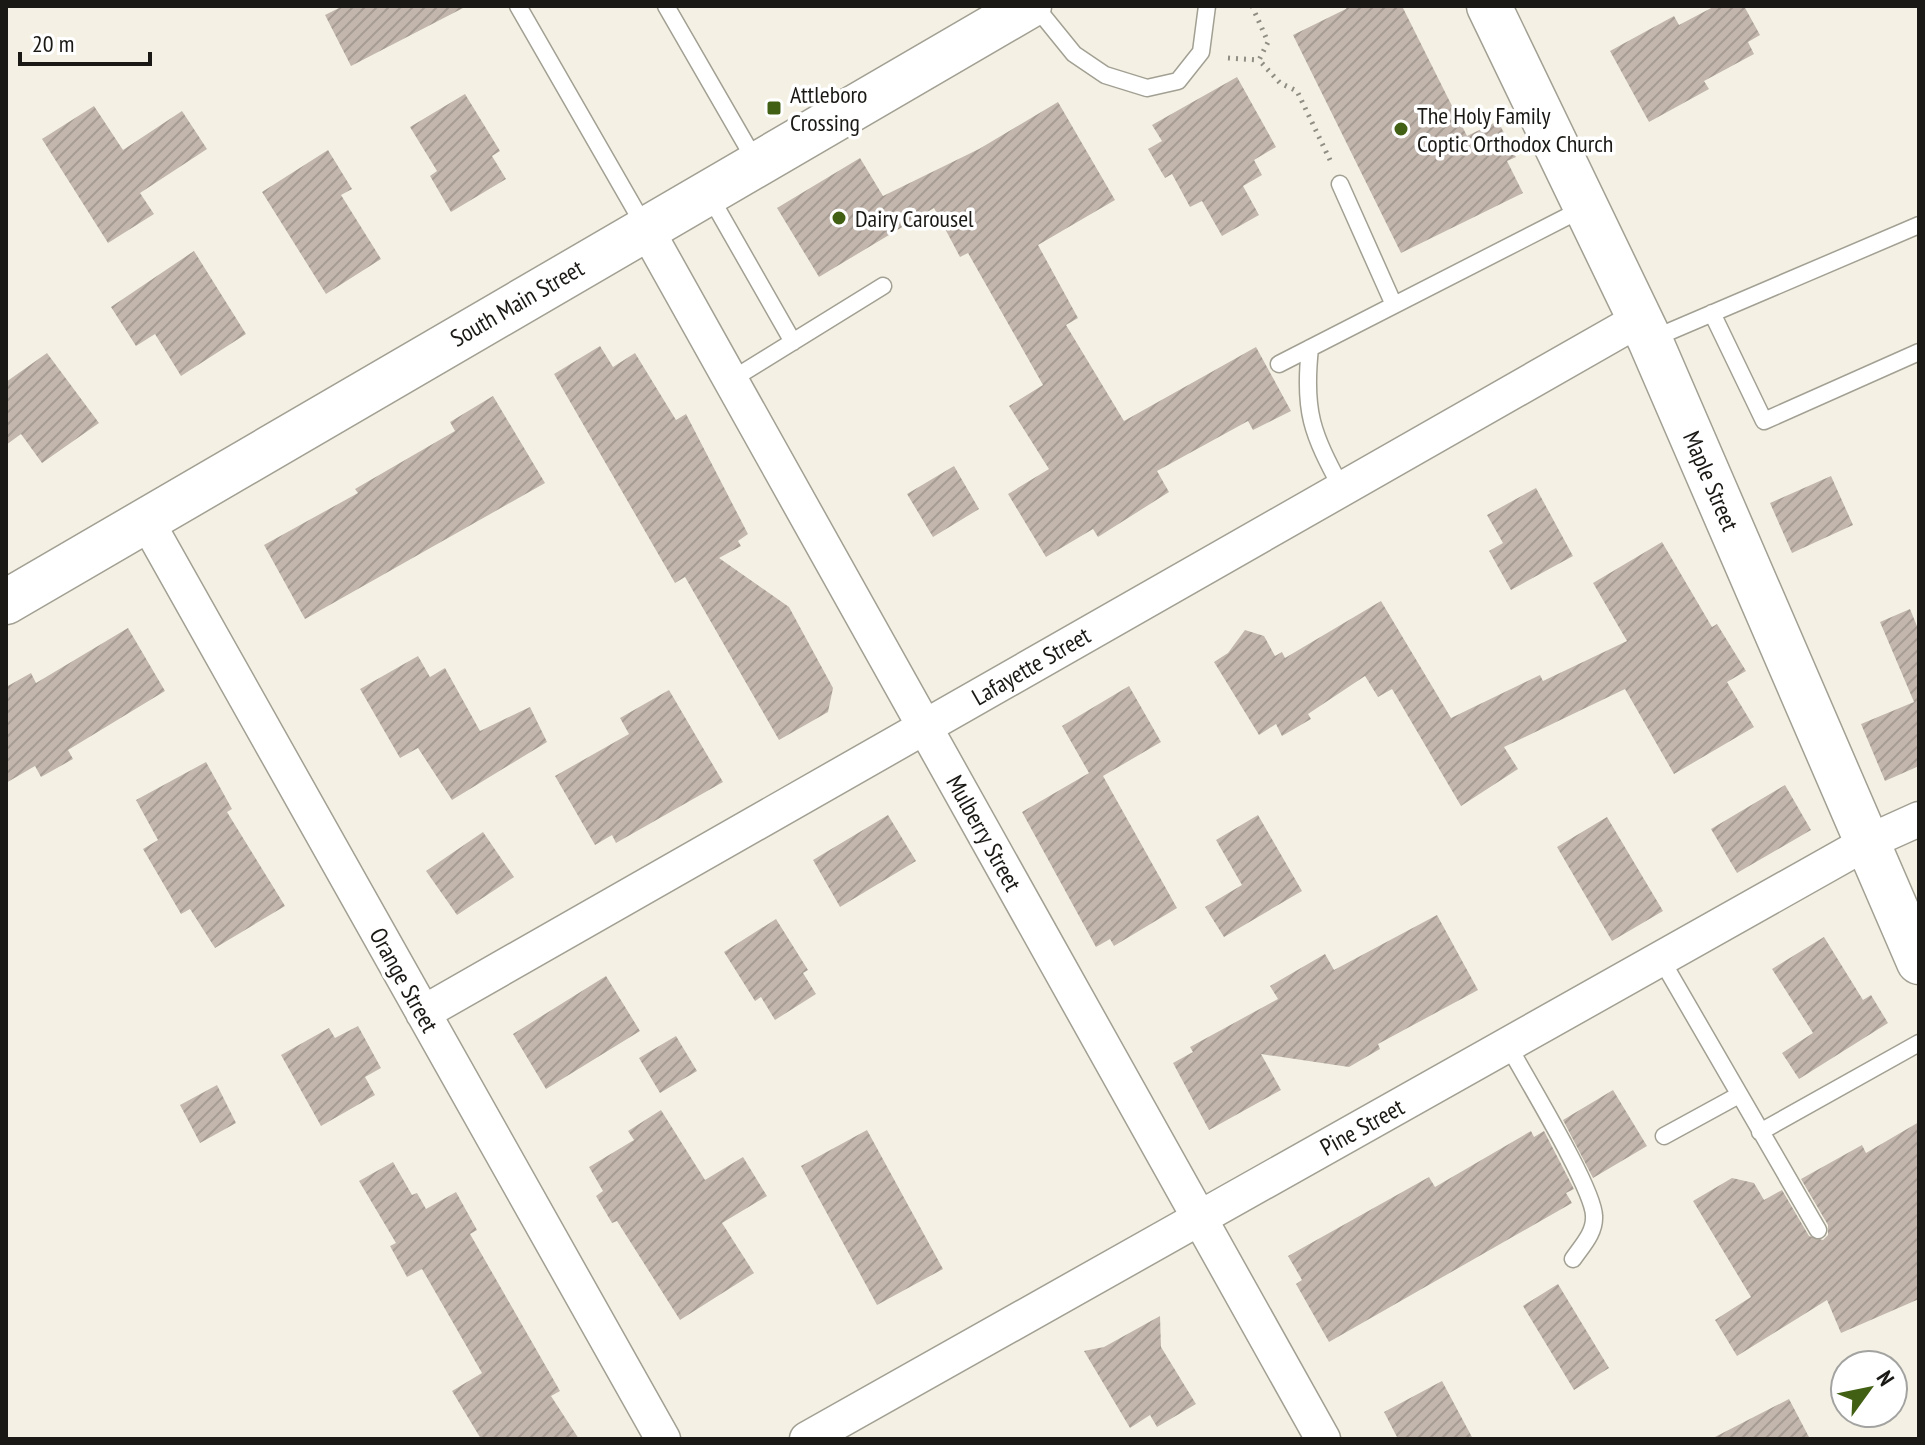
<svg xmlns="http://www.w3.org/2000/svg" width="1925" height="1445" viewBox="0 0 1925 1445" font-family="'PT Sans Narrow',sans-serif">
<defs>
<pattern id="building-hatch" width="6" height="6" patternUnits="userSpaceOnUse" patternTransform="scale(2)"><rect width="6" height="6" fill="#c2b6ad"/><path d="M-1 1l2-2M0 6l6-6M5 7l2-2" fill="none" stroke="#a69c94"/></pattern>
</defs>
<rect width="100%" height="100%" fill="#f4f1e4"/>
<!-- building -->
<path fill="url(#building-hatch)" d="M 343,6 L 467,6 L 351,66 L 325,15 Z
M 1352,6 L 1402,6 L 1467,136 L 1498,121 L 1516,157 L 1507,161 L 1523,193 L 1401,253 L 1293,35 Z
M 1715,6 L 1744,6 L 1760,35 L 1748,42 L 1754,54 L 1704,81 L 1709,89 L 1649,122 L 1610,51 L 1674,16 L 1679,25 Z
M 1237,77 L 1276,147 L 1254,160 L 1262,175 L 1243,186 L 1259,215 L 1222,236 L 1202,201 L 1190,207 L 1172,174 L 1165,178 L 1148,149 L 1162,141 L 1152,125 Z
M 465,94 L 500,151 L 492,156 L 506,179 L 451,212 L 430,176 L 437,171 L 410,127 Z
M 1058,102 L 1115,200 L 1038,245 L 1078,318 L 1066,325 L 1124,421 L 1256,347 L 1291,411 L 1253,430 L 1248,421 L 1157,471 L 1169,492 L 1098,537 L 1093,529 L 1046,557 L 1008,494 L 1049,469 L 1009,406 L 1043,385 L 968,253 L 960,257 L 934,208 L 819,277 L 777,208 L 860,158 L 883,196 L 979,149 Z
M 94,106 L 123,150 L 182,111 L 207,149 L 140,193 L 154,214 L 108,243 L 42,139 Z
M 328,150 L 352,189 L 341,195 L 381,259 L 326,294 L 262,192 Z
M 194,251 L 246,334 L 181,376 L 155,334 L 136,346 L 111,307 Z
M 600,346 L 613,367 L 635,353 L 676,420 L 686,414 L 748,534 L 738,541 L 741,546 L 719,558 L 789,607 L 833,688 L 828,712 L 779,740 L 685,577 L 675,583 L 554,374 Z
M 47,353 L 99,423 L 42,463 L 21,434 L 6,445 L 6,382 Z
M 493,396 L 545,483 L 305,619 L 264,545 L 358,493 L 355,489 L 455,431 L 450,422 Z
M 954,466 L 979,509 L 933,537 L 907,494 Z
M 1831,476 L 1853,525 L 1792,553 L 1770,503 Z
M 1536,488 L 1573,556 L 1511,590 L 1489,551 L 1503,543 L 1487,515 Z
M 1662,542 L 1712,627 L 1717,624 L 1746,671 L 1727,682 L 1754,727 L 1674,774 L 1625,689 L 1504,747 L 1518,769 L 1461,806 L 1392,689 L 1378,697 L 1365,676 L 1308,714 L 1311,719 L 1282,736 L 1276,724 L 1259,735 L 1214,662 L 1228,653 L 1245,630 L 1264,636 L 1275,656 L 1282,652 L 1285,658 L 1381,601 L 1451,718 L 1540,675 L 1543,681 L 1627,641 L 1593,583 Z
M 1910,609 L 1919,631 L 1919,766 L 1885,781 L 1861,724 L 1914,702 L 1880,622 Z
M 128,628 L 165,691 L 68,750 L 73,759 L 41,777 L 35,766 L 6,783 L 6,687 L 31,673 L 36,683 Z
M 418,656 L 430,677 L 445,668 L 480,731 L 530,707 L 547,742 L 452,800 L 418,748 L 400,758 L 360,689 Z
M 1129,686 L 1161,742 L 1103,776 L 1177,908 L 1114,946 L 1110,939 L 1096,947 L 1022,812 L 1089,773 L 1062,726 Z
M 669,690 L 723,782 L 616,843 L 612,835 L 595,845 L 555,776 L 629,734 L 620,718 Z
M 206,762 L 232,809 L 227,812 L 285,906 L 215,948 L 190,909 L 181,914 L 143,849 L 158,840 L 136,800 Z
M 1785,785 L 1811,830 L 1737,873 L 1711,829 Z
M 888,815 L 916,861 L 840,907 L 813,860 Z
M 1258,815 L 1302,891 L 1224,937 L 1205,907 L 1242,885 L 1216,840 Z
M 1607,817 L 1663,911 L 1612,941 L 1557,847 Z
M 483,832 L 514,877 L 457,915 L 426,871 Z
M 1437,915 L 1478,990 L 1378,1044 L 1380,1049 L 1349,1067 L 1261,1054 L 1281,1090 L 1209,1130 L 1173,1063 L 1193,1052 L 1190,1047 L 1278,999 L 1270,986 L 1325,954 L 1334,970 Z
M 776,919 L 808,970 L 803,973 L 816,994 L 775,1020 L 761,997 L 755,1001 L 724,952 Z
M 1824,937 L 1863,1000 L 1871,995 L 1888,1023 L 1799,1079 L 1782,1053 L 1813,1033 L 1772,969 Z
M 606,976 L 640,1031 L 546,1089 L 513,1034 Z
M 358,1026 L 381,1068 L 365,1077 L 375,1095 L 321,1126 L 281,1055 L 329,1028 L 335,1038 Z
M 676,1036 L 697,1071 L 660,1093 L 639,1058 Z
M 217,1085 L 236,1123 L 200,1143 L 180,1105 Z
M 1613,1090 L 1647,1146 L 1593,1178 L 1563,1120 Z
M 661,1110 L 705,1180 L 743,1157 L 767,1196 L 722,1223 L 754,1273 L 680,1320 L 617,1221 L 612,1223 L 596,1196 L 603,1191 L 589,1167 L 634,1140 L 628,1131 Z
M 1919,1122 L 1919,1299 L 1841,1333 L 1827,1300 L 1737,1356 L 1715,1320 L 1751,1297 L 1693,1201 L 1732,1178 L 1754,1183 L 1764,1200 L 1782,1190 L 1809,1236 L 1823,1240 L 1828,1235 L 1828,1225 L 1801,1179 L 1862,1145 L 1866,1153 Z
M 867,1130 L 943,1269 L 877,1305 L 801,1166 Z
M 1531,1131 L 1534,1137 L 1544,1131 L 1574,1189 L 1566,1193 L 1572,1203 L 1329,1342 L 1296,1284 L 1302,1280 L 1288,1256 L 1429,1177 L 1435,1187 Z
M 393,1162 L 412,1195 L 417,1193 L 426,1209 L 456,1192 L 477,1230 L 470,1234 L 560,1391 L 551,1396 L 579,1439 L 481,1439 L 452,1391 L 482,1373 L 422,1269 L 407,1277 L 390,1246 L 396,1243 L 359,1181 Z
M 1558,1284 L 1609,1368 L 1574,1390 L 1523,1306 Z
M 1160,1316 L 1161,1347 L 1196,1404 L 1157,1427 L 1150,1415 L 1130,1428 L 1084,1351 L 1104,1347 Z
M 1442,1381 L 1473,1439 L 1398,1439 L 1384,1412 Z
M 1789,1399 L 1810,1439 L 1711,1439 Z"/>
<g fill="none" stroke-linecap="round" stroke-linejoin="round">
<!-- lane casing -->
<g stroke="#a2a093" stroke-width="19">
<path id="lane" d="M 518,6 L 645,227
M 666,6 L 756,162
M 1035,6 L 1074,54 L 1105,75 L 1147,88 L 1178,81 L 1201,52 L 1207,6
M 1340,184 L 1394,305
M 708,193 L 793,342
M 1712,313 L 1764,421 L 1919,352
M 1652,339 L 1919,225
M 1310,348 C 1303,412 1312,433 1342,489
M 1279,364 L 1584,208
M 731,380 L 883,286
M 1661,959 L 1818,1230
M 1508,1045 C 1524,1075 1594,1189 1594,1216 C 1595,1233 1582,1246 1573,1259
M 1760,1132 L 1919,1043
M 1664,1136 L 1739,1095"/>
</g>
<!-- street casing -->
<g stroke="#a2a093" stroke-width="37">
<path id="street" d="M 645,227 L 1323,1439
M 146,520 L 663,1439
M 423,1013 L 1640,319
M 807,1439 L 1868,842 L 1919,819"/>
</g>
<!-- secondary casing -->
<g stroke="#a2a093" stroke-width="47">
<path id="secondary" d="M 1489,6 L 1650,340 L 1919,962
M 6,602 L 1029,6"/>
</g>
<!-- path -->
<path stroke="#8f8d84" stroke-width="5" stroke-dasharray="2 6" stroke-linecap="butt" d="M 1252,6 L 1268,42 L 1259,60 L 1280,83 L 1297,91 L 1330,160
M 1348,6 L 1349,8
M 1228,58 L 1259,60"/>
<!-- lane -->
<use href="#lane" stroke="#fff" stroke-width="16"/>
<!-- street -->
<use href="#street" stroke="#fff" stroke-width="34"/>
<!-- secondary -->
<use href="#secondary" stroke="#fff" stroke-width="44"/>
</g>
<!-- markers -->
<g fill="#426013" stroke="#fff" stroke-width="3">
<rect x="766" y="100" width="16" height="16" rx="4"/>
<circle cx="1401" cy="129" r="8"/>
<circle cx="839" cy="218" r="8"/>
</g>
<g text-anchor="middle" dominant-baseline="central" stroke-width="7" stroke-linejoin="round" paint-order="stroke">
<!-- poi labels -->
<g font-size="24" fill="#1a1915" stroke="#fff" text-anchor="start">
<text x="790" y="94">Attleboro<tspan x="790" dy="28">Crossing</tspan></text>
<text x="1417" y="115">The Holy Family<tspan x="1417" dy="28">Coptic Orthodox Church</tspan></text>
<text x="855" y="218">Dairy Carousel</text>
</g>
<!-- street labels -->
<g font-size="24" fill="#1a1915" stroke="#fff">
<text transform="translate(517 303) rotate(-30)">South Main Street</text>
<text transform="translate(1711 481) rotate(67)">Maple Street</text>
<text transform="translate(1031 666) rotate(-30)">Lafayette Street</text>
<text transform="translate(984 833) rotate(61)">Mulberry Street</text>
<text transform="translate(404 980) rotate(61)">Orange Street</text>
<text transform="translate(1362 1127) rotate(-29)">Pine Street</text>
</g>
</g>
<!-- border -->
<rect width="1925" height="1445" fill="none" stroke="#1a1915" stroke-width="16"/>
<!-- north arrow -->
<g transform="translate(1869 1389) rotate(57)"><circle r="38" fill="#ffffff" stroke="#a3a3a1" stroke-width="2"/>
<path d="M0-6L14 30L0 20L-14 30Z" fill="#426013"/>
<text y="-12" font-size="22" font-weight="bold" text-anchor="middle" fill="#1a1915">N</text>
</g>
<!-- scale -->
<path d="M20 52v12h130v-12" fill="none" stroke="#1a1915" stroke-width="4"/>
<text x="32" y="52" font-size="24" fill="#1a1915" stroke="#ffffff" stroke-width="6" paint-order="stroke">20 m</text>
</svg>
